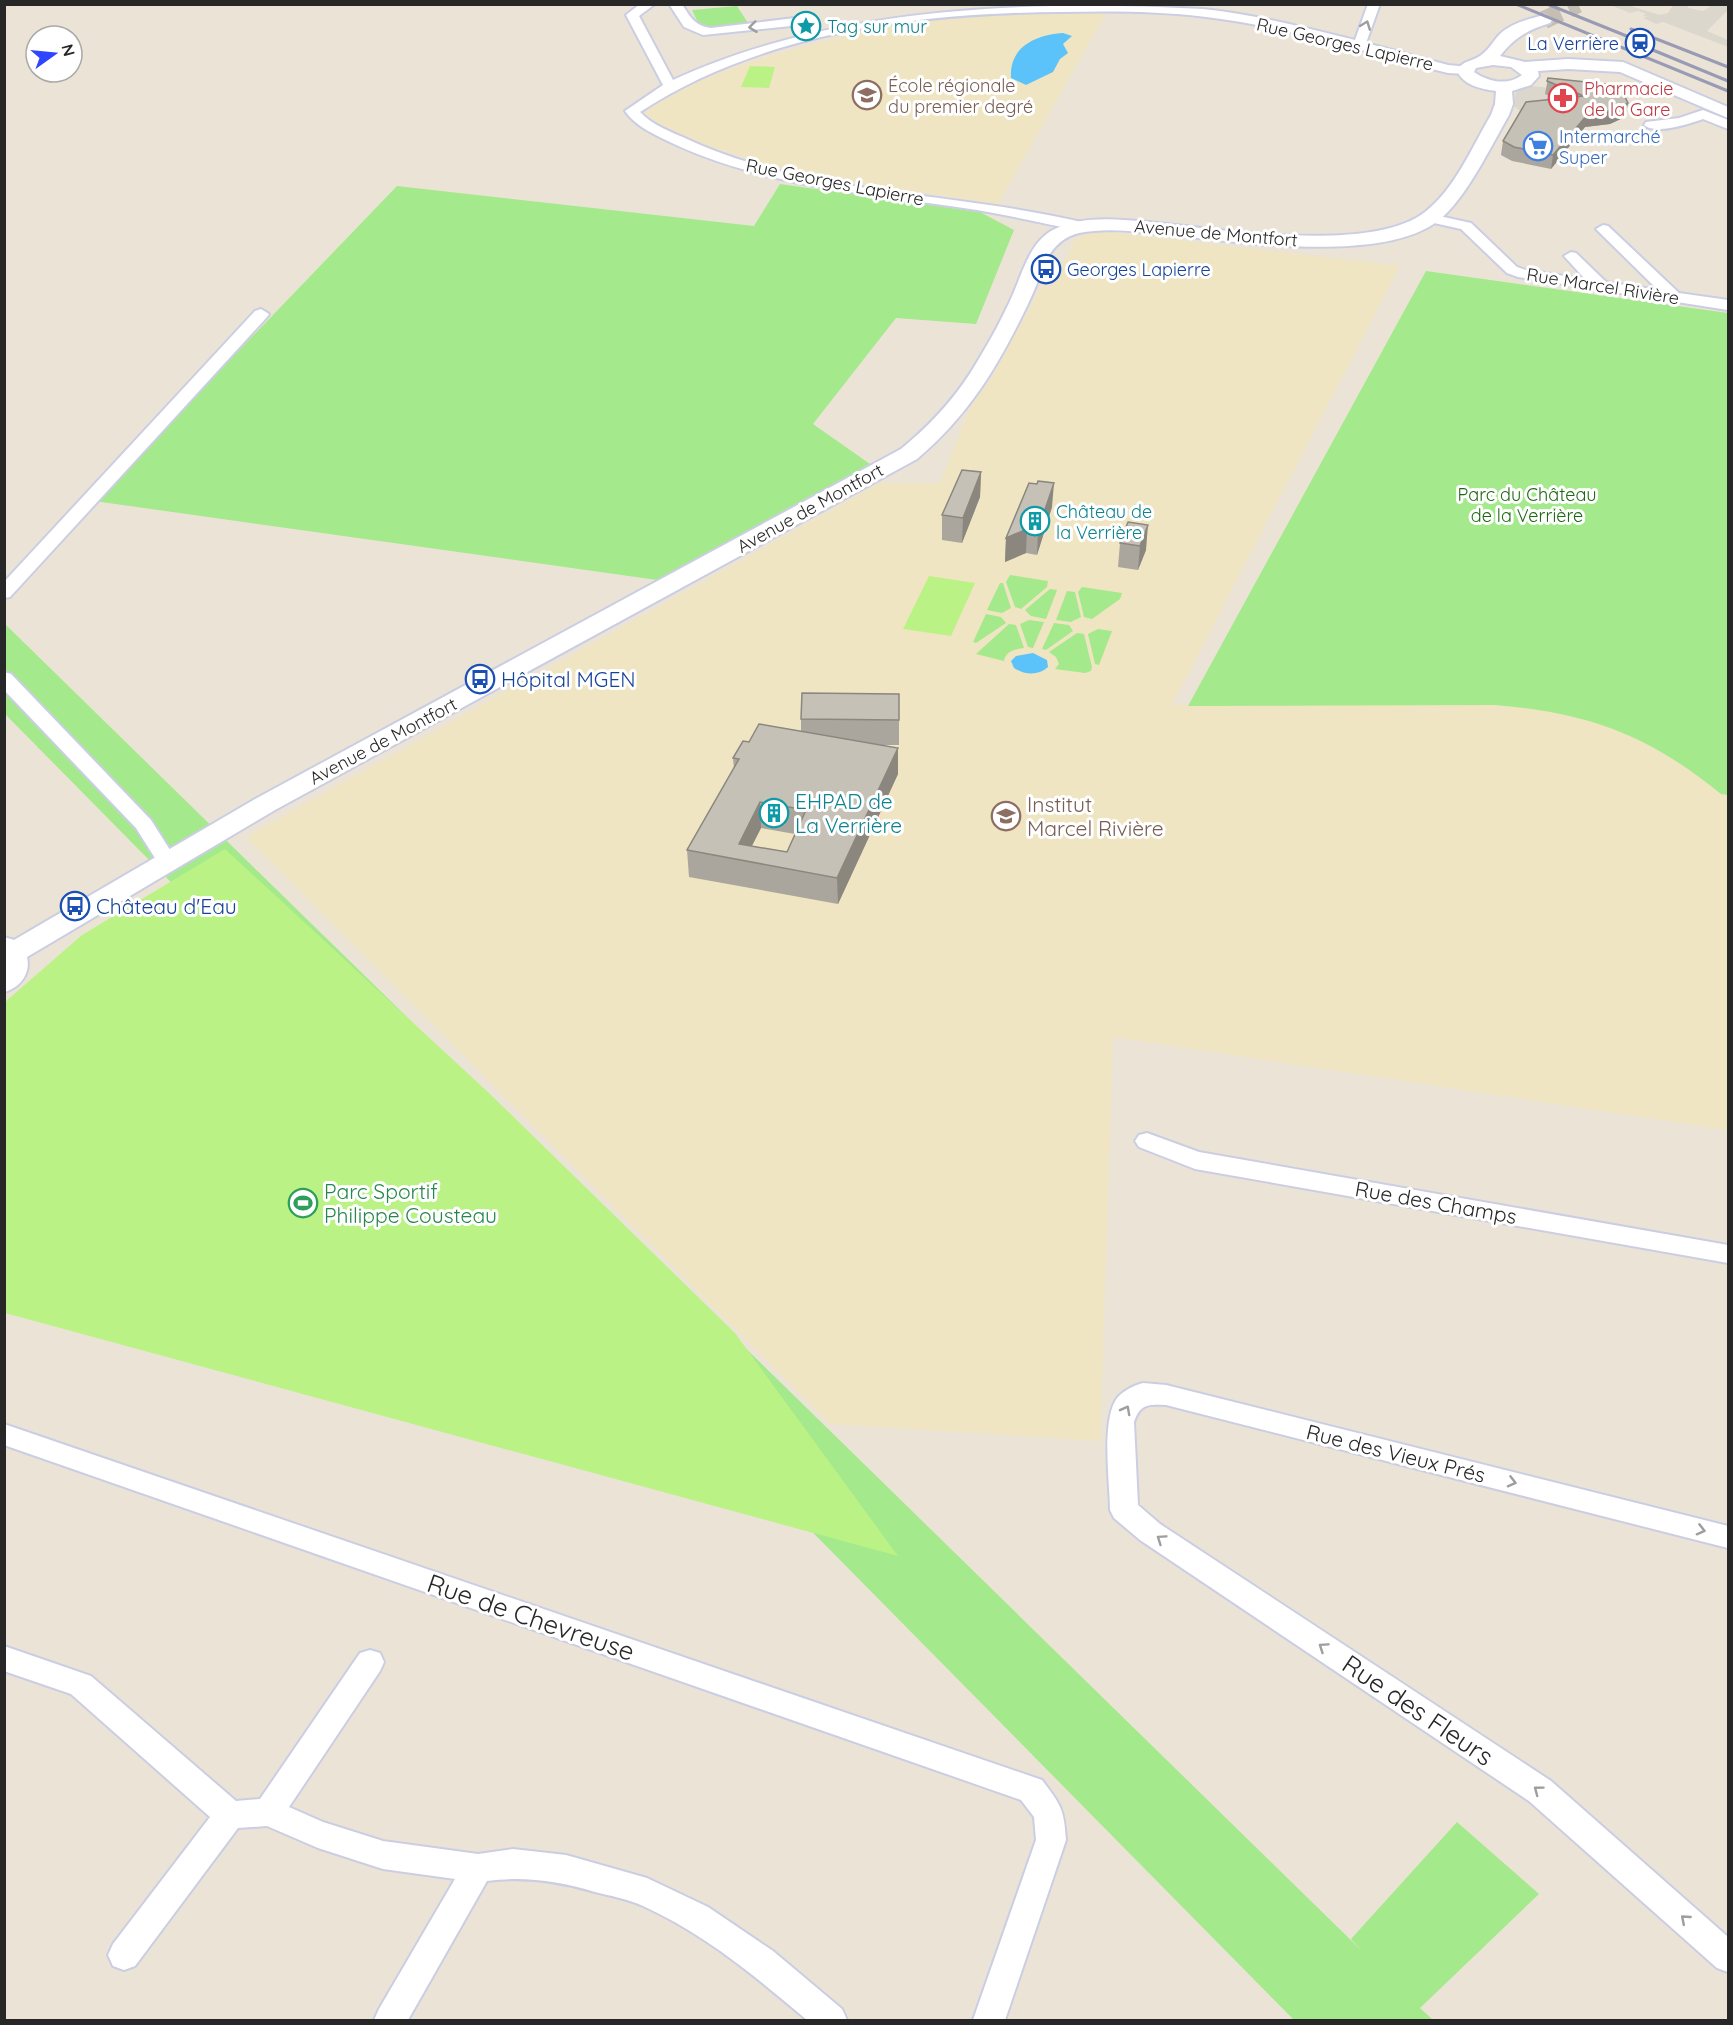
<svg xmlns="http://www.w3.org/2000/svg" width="1733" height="2025" viewBox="0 0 1733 2025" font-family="Quicksand,sans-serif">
<rect width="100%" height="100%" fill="#ebe4d6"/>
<!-- education -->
<path fill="#f0e5c2" d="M 1107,11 L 998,204 L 836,179 L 774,166 L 717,149 L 690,139 L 657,122 L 646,113 L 648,109 L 700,81 L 761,58 L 867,30 L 960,16 Z
M 1098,231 L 1400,266 L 1172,705 L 1494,705 L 1532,708 L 1600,723 L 1635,737 L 1685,765 L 1721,794 L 1728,795 L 1728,1130 L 1113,1037 L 1100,1441 L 830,1424 L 246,837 L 880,483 L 940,483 L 971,406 L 992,377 L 1042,286 L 1053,286 L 1075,239 Z"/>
<!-- green -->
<path fill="#a4e98b" d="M 737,6 L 748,23 L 701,29 L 692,10 Z
M 780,184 L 980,212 L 1014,230 L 976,324 L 896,318 L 813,424 L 870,464 L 657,580 L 94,501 L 397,186 L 754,226 Z
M 1426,271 L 1728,313 L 1728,795 L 1721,794 C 1649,735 1587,712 1494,705 L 1188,706 Z
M 1010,575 L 1048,581 L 1047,587 L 1021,609 L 1015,607 L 1006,582 Z
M 1000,583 L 1003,583 L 1011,608 L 1002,613 L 987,610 Z
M 1082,587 L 1122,593 L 1120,599 L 1092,619 L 1084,617 L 1078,592 Z
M 1050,589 L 1057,590 L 1046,619 L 1031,616 L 1025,610 Z
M 1067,591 L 1075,592 L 1081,617 L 1071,622 L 1056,620 Z
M 986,614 L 1001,617 L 1006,623 L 976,643 L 973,642 Z
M 1029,620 L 1044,622 L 1033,648 L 1028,647 L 1020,624 Z
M 4,623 L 1362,1951 L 1351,1939 L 1457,1822 L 1539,1894 L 1420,2008 L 1433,2020 L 1294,2020 L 5,714 Z
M 1054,623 L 1069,625 L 1073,631 L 1046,650 L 1042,649 Z
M 1009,624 L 1016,625 L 1024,648 C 1016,649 1005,651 1004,661 L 976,654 Z
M 1098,629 L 1112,631 L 1099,665 L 1095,664 L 1088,634 Z
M 1077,633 L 1084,634 L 1092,667 L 1091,671 L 1085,673 L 1055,669 L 1059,664 L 1056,657 L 1049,652 Z"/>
<!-- pitch -->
<path fill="#bbf285" d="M 750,66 L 775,67 L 769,88 L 741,87 Z
M 929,576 L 975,583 L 951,636 L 903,629 Z
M 225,849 L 489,1093 L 735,1333 L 898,1556 L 5,1313 L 5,1002 L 82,935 Z"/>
<!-- plaza -->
<path fill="#dbd7cd" d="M 1610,5 L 1628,5 L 1660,15 L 1668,13 L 1673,5 L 1691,5 L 1687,6 L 1689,8 L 1703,11 L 1710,7 L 1704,5 L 1728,5 L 1728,10 L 1707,31 L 1728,40 L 1728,47 L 1663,22 L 1656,24 L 1648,20 L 1643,18 L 1648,16 L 1643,16 L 1646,14 L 1638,11 L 1630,13 Z
M 1526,86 L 1544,87 L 1550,92 L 1549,96 L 1563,102 L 1526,116 L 1513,105 L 1517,88 Z"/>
<!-- water -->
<path fill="#5cc3fa" d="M 1063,33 L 1072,36 L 1063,44 L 1068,53 L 1060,59 L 1053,72 L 1026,85 L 1011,78 C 1009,47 1035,35 1063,33 Z
M 1033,653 L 1047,660 L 1048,667 C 1038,676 1025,675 1014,668 L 1011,661 L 1016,656 Z"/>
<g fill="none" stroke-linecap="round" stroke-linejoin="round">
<!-- tertiary-tunnel -->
<path stroke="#c4beb3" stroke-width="18" stroke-dasharray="18 9" stroke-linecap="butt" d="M 1544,20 L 1578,4"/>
<!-- minor casing -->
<g stroke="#cbcee2" stroke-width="4">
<path id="minor" d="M 640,4 L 655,4 L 639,16 L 673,80 C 833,6 1030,0 1203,9 C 1254,14 1305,28 1355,40 L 1368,4 L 1380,4 L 1366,43 L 1448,65 L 1470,67 L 1472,70 L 1465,74 L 1448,73 C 1368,53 1289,27 1206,17 C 1158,11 1109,11 1061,12 C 918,13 762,32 640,112 C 652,125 671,132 687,139 C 812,197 957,191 1090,224 L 1092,227 L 1085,231 C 1049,225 1013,216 977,210 C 874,194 770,188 674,144 C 656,135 637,128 625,111 L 663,85 L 626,15 Z
M 669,4 L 682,4 C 690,17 695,26 711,28 L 811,16 L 817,20 L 811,24 L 703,35 L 684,27 Z
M 1703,110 L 1728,120 L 1728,129 L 1703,119 C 1689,124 1655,135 1644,125 L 1646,122 L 1679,118 Z
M 1430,214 L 1471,223 L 1517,267 L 1526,270 L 1585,279 L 1564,256 L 1571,252 L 1576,253 L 1606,282 L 1658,290 L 1596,229 L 1603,225 L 1608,226 L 1679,293 L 1728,300 L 1728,310 L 1518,277 L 1507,273 L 1461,229 L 1425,221 L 1423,218 Z
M 261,309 L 269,314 L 267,317 L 10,597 L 4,598 L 4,582 L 255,311 Z
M 4,672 L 11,674 L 151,820 L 177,861 L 174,866 L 167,868 L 160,866 L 136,828 L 4,690 Z
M 1147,1133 L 1199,1152 L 1728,1245 L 1728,1263 L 1195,1169 L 1139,1147 L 1135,1141 L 1139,1135 Z
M 1143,1383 L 1166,1385 L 1728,1526 L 1728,1548 L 1166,1405 C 1148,1404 1140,1404 1134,1422 L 1138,1505 L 1160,1524 L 1551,1781 L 1728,1937 L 1728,1972 L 1717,1968 L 1529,1801 L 1140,1540 L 1114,1518 L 1110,1510 C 1110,1484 1100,1415 1119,1396 C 1125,1390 1135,1385 1143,1383 Z
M 4,1424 L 1042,1780 C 1061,1805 1064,1809 1066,1840 L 1005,2020 L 973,2020 L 1036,1840 L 1034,1817 L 1021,1800 L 4,1445 Z
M 4,1646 L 91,1676 L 236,1801 L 260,1799 L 360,1653 L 370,1650 L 380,1653 L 384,1662 L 380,1671 L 289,1807 L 323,1822 L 383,1841 L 478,1854 L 513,1849 L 566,1855 L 647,1878 L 708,1907 L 773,1951 L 842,2009 L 847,2020 L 807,2020 C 756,1977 705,1934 643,1906 C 628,1899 611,1896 595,1892 C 559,1881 524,1876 487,1881 L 408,2020 L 374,2020 L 379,2009 L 455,1879 L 383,1869 L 318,1848 L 267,1826 L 238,1828 L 135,1966 L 124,1970 L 113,1966 L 108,1955 L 113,1944 L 210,1817 L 71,1694 L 4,1671 Z"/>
</g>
<!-- tertiary casing -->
<g stroke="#cbcee2" stroke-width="4">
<path id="tertiary" d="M 1544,15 L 1552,20 L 1550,23 C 1527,30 1514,38 1500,56 L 1525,62 L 1568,59 L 1623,62 L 1728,107 L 1728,118 L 1620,72 L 1568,69 L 1538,71 L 1539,76 L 1531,85 L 1512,91 L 1513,104 L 1509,115 C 1491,146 1466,199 1438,221 C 1381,264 1238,242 1170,235 C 1140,232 1109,227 1079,233 C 1067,236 1057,243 1050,254 C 1042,270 1036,287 1028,304 C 998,366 970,414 917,459 L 275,810 L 27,957 C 31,973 20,988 4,992 L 4,937 L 14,940 L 257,798 L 901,449 C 934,422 959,394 980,357 C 991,339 1001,320 1010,301 C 1021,278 1028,245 1051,231 C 1078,215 1118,219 1149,222 C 1215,229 1372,254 1425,212 C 1455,189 1472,147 1491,115 L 1495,104 L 1496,91 C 1481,89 1462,85 1457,70 C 1464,60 1471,62 1480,56 C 1489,50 1493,41 1500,34 C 1512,23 1529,19 1544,15 ZM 1493,65 L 1511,67 L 1522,75 C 1508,86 1488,82 1474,72 L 1476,68 Z"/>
</g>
<!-- minor -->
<use href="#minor" fill="#fff" fill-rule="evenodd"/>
<!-- tertiary -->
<use href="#tertiary" fill="#fff" fill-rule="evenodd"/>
<!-- rail -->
<path stroke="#999ab3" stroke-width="3" d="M 1516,4 L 1728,91
M 1547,4 L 1639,41
M 1631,29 L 1728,67
M 1631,41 L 1728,81"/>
</g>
<!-- wall -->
<path fill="#aaa69d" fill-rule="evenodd" d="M 1548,78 L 1628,103 L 1625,117 L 1610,124 L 1585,127 L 1551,169 L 1512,161 L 1501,155 L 1503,141 L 1556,99 L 1545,94 Z
M 981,472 L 980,497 L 962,543 L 942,540 L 942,515 Z
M 1052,507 L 1037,555 L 1026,553 L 1005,562 L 1006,538 Z
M 1128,522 L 1146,550 L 1138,570 L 1118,567 L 1120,543 Z
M 899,694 L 899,745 L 882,745 L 898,774 L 838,904 L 689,877 L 687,850 L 734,769 L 733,758 L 749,742 L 801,731 L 801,719 ZM 761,828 L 795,834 L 787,852 L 752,846 Z"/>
<!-- shaded-wall -->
<path fill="#8b877f" d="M 1628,103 L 1625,117 L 1610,124 L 1585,127 L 1551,169 L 1553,155 L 1588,114 Z
M 981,472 L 980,497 L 962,543 L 963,518 Z
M 1054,483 L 1052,507 L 1037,555 L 1038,530 Z
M 1148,525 L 1146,550 L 1138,570 L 1140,546 Z
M 1027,529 L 1026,553 L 1005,562 L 1006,538 Z
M 898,748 L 898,774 L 838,904 L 837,878 Z
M 760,802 L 761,828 L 744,861 L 739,844 Z"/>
<!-- building -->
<path fill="#c6c1b6" stroke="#8b877f" stroke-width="1.5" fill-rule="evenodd" d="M 1548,78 L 1605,84 L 1623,93 L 1628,103 L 1613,110 L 1588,114 L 1553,155 L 1514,147 L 1503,141 L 1526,102 L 1584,96 L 1547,81 Z
M 962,470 L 981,472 L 963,518 L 942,515 Z
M 1038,481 L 1054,483 L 1038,530 L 1027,529 L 1006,538 L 1029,483 L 1037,484 Z
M 1128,522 L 1148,525 L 1140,546 L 1120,543 Z
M 802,693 L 899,694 L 899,720 L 801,719 Z
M 759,724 L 898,748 L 837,878 L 687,850 L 739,759 L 733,758 L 743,741 L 749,742 ZM 760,802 L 806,810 L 787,852 L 739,844 Z"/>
<!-- one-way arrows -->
<defs><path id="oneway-chevron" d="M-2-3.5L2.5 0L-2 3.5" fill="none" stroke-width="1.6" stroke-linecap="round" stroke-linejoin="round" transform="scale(1.5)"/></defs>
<g stroke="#9e9e9e">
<use href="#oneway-chevron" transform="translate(1366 25) rotate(-69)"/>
<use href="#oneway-chevron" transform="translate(753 27) rotate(173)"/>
<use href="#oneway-chevron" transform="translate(1126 1410) rotate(-62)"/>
<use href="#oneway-chevron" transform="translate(1512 1482) rotate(14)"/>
<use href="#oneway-chevron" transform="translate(1701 1530) rotate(14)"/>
<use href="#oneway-chevron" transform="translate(1161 1539) rotate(-146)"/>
<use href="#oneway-chevron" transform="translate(1323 1647) rotate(-146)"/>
<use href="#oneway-chevron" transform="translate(1538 1790) rotate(-143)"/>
<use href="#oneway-chevron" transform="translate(1685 1919) rotate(-139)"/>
</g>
<!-- icons -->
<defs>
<g id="sight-ring" transform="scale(1.5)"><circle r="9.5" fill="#fff" stroke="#0f9aa8" stroke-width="1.5"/><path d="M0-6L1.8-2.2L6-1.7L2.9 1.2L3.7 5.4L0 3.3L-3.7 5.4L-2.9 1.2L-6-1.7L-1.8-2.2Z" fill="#0f9aa8"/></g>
<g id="station-ring" transform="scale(1.5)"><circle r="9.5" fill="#fff" stroke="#1a4fb4" stroke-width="1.5"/><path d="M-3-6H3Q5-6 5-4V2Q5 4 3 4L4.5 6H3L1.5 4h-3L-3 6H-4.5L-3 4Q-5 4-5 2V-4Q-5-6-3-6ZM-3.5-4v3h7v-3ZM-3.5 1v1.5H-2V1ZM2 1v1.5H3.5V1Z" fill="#1a4fb4"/></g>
<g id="school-ring" transform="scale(1.5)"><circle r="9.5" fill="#fff" stroke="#8d6e63" stroke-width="1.5"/><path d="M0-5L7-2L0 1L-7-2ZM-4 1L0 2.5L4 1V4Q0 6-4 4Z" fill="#8d6e63"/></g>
<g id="pharmacy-ring" transform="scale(1.5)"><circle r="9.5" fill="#fff" stroke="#e0444e" stroke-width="1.5"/><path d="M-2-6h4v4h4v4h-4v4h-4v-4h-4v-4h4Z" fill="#e0444e"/></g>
<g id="supermarket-ring" transform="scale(1.5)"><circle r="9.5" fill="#fff" stroke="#3f7fe0" stroke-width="1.5"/><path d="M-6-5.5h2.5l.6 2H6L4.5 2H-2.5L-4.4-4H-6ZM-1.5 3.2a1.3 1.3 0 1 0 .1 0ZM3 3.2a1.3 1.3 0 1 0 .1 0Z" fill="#3f7fe0"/></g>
<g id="bus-ring" transform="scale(1.5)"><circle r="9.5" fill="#fff" stroke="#1a4fb4" stroke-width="1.5"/><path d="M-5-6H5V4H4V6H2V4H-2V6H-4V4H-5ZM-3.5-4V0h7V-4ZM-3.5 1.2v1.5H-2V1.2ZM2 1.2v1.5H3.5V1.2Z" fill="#1a4fb4"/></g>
<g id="building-ring" transform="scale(1.5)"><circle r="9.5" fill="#fff" stroke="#0f9aa8" stroke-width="1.5"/><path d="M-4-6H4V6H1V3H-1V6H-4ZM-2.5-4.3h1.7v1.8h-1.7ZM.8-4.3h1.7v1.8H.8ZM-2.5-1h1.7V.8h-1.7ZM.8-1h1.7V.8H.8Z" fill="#0f9aa8"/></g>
<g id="university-ring" transform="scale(1.5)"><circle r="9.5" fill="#fff" stroke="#8d6e63" stroke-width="1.5"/><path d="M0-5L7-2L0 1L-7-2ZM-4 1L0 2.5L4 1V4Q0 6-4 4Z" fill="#8d6e63"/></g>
<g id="stadium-ring" transform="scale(1.5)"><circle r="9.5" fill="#fff" stroke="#2e9e5b" stroke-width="1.5"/><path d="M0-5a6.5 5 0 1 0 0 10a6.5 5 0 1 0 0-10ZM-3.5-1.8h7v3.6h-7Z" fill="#2e9e5b"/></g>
</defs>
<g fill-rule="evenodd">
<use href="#sight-ring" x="806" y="26"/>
<use href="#station-ring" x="1640" y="43"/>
<use href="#school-ring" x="867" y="95"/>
<use href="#pharmacy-ring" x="1563" y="98"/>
<use href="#supermarket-ring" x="1538" y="146"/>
<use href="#bus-ring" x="1046" y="269"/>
<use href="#building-ring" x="1035" y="521"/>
<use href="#bus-ring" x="480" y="679"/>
<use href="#building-ring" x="774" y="813"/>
<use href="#university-ring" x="1006" y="816"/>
<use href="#bus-ring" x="75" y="906"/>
<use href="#stadium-ring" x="303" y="1203"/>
</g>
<g text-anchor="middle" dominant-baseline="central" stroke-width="6" stroke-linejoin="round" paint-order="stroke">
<!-- far-culture labels -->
<g font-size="18" fill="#0d838f" stroke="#fff" text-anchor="start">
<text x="827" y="26">Tag sur mur</text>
<text x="1056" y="511">Château de<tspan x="1056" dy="21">la Verrière</tspan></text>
</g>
<!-- far-transit labels -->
<g font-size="18" fill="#164399" stroke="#fff" text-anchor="end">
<text x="1619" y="43">La Verrière</text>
<text x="1067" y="269" text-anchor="start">Georges Lapierre</text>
</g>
<!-- far-street labels -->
<g font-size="18" fill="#272727" stroke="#fff">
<text transform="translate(1345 44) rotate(13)">Rue Georges Lapierre</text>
<text transform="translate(835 182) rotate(11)">Rue Georges Lapierre</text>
<text transform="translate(1216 233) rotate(5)">Avenue de Montfort</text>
<text transform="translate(1603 286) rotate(9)">Rue Marcel Rivière</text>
<text transform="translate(810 508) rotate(-29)">Avenue de Montfort</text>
<text transform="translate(383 741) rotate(-28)">Avenue de Montfort</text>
</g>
<!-- far-education labels -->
<g font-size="18" fill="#785e54" stroke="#fff" text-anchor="start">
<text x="888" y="85">École régionale<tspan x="888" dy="21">du premier degré</tspan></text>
</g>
<!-- far-health labels -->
<g font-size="18" fill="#be3a42" stroke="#fff" text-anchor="start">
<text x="1584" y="88">Pharmacie<tspan x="1584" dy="21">de la Gare</tspan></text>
</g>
<!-- far-shop labels -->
<g font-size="18" fill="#366cbe" stroke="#fff" text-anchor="start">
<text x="1559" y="136">Intermarché<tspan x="1559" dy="21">Super</tspan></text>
</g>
<!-- far-park labels -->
<g font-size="18" fill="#1d6812" stroke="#fff">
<text x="1527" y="494">Parc du Château<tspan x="1527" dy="21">de la Verrière</tspan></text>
</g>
<!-- transit labels -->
<g font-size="21" fill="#164399" stroke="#fff" text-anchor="start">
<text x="501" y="679">Hôpital MGEN</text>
<text x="96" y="906">Château d'Eau</text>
</g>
<!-- culture labels -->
<g font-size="21" fill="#0d838f" stroke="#fff" text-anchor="start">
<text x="795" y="801">EHPAD de<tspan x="795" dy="24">La Verrière</tspan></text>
</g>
<!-- education labels -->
<g font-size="21" fill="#785e54" stroke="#fff" text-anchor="start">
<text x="1027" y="804">Institut<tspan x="1027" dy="24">Marcel Rivière</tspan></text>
</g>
<!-- leisure labels -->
<g font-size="21" fill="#27864d" stroke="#fff" text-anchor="start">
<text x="324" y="1191">Parc Sportif<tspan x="324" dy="24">Philippe Cousteau</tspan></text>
</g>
<!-- street labels -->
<g font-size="21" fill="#272727" stroke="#fff">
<text transform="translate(1436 1202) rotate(10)">Rue des Champs</text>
<text transform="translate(1396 1453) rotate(14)">Rue des Vieux Prés</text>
</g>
<!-- near-street labels -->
<g font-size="26" fill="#272727" stroke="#fff">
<text transform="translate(531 1617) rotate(19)">Rue de Chevreuse</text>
<text transform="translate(1418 1710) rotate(34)">Rue des Fleurs</text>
</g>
</g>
<!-- border -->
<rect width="1733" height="2025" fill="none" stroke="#272727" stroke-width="12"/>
<!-- north arrow -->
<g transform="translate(54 54) rotate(75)"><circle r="28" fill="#ffffff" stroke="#a9a9a9" stroke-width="1.5"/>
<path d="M0-4.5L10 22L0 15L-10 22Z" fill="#2f45ff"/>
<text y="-9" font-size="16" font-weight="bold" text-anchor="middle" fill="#272727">N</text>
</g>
</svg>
